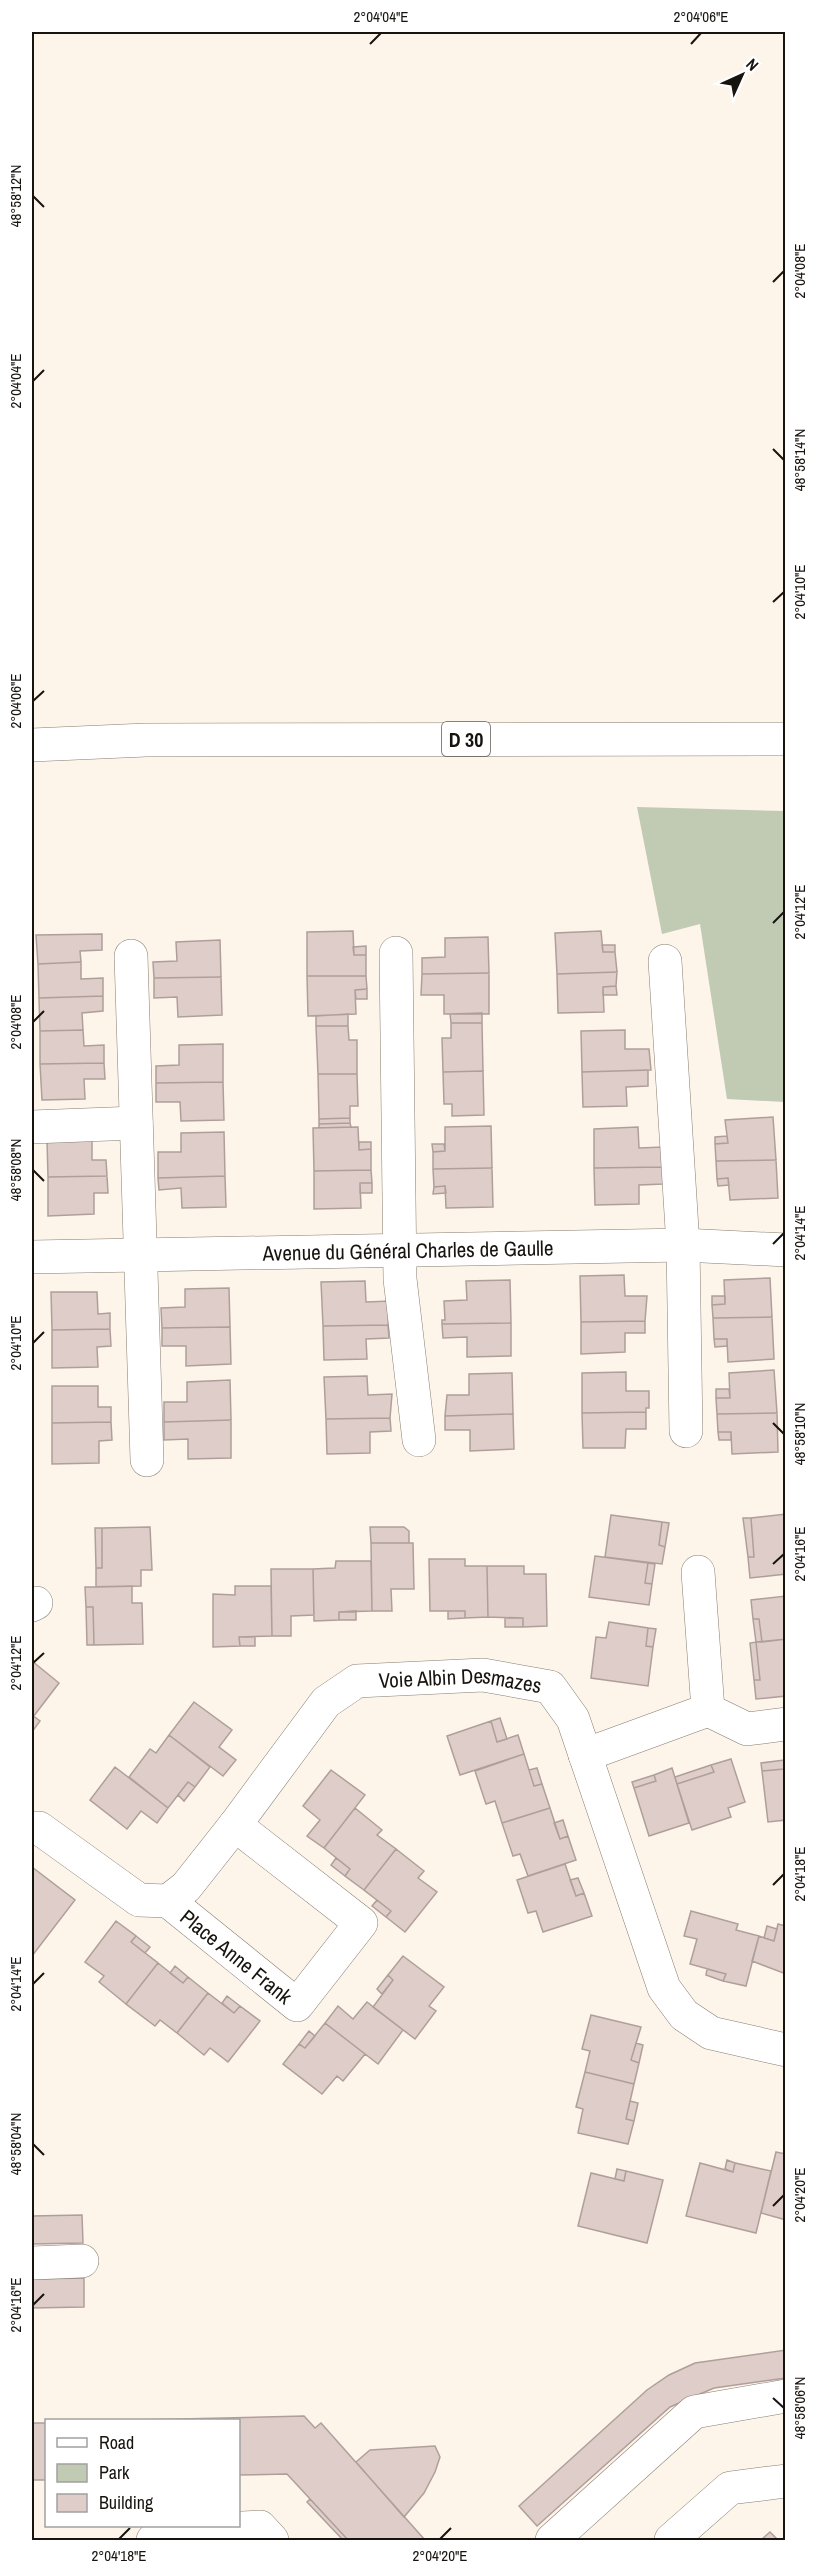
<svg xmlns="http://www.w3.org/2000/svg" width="817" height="2572" viewBox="0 0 817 2572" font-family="'Archivo Narrow',sans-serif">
<rect width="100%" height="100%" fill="#fdf4ea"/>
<!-- green -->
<path fill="#c1cab2" d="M 637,807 L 785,811 L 785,1102 L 727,1099 L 700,924 L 662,934 Z"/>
<!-- building -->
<path fill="#dfcdc9" stroke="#af9f9a" stroke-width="1.5" d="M 353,931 L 354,955 L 366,955 L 366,976 L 307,976 L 307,932 Z
M 601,931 L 603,952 L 615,952 L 617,972 L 557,974 L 555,933 Z
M 102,934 L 102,950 L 80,951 L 81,962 L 38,964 L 36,935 Z
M 488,937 L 489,973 L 422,974 L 422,958 L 445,957 L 445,938 Z
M 220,940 L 221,977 L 154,978 L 153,962 L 177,961 L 176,942 Z
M 602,945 L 615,945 L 615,952 L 603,952 Z
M 366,946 L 366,955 L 354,955 L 353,947 Z
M 81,962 L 81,979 L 103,978 L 103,996 L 39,998 L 38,964 Z
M 617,972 L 616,986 L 603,987 L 604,1012 L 558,1013 L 557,974 Z
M 489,973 L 489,1014 L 444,1014 L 444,995 L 421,995 L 422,974 Z
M 307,976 L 366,976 L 367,989 L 355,990 L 356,1014 L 308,1016 Z
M 221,977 L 222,1015 L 178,1017 L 177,997 L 154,998 L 154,978 Z
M 616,986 L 617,995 L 603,995 L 603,987 Z
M 367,989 L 367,999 L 356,999 L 355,990 Z
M 103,996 L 103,1011 L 82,1013 L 83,1030 L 40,1031 L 39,998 Z
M 482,1013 L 482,1023 L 451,1023 L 450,1014 Z
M 348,1014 L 348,1026 L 316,1026 L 316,1016 Z
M 451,1023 L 482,1023 L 483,1071 L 443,1072 L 442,1038 L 451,1038 Z
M 316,1026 L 348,1026 L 349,1040 L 357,1040 L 357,1074 L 318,1074 Z
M 83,1030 L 84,1046 L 104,1045 L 104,1063 L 40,1064 L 40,1031 Z
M 625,1030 L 625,1049 L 649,1049 L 651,1070 L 582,1072 L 581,1031 Z
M 223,1044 L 223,1082 L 156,1083 L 156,1066 L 179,1065 L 179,1045 Z
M 104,1063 L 105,1079 L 84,1079 L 85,1099 L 42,1100 L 40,1064 Z
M 648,1070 L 648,1086 L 626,1087 L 627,1106 L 583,1107 L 582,1072 Z
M 483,1071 L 484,1115 L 452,1116 L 452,1104 L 444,1104 L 443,1072 Z
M 318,1074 L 357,1074 L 358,1106 L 350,1106 L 350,1118 L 319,1119 Z
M 223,1082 L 224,1120 L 181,1121 L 180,1102 L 156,1102 L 156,1083 Z
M 773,1117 L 776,1160 L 716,1161 L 715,1144 L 728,1143 L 725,1120 Z
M 350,1118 L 350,1123 L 319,1124 L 319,1119 Z
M 350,1123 L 351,1127 L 319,1128 L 319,1124 Z
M 491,1126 L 492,1168 L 433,1169 L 433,1152 L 445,1151 L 445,1127 Z
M 358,1127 L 359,1150 L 371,1149 L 371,1170 L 314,1171 L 313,1128 Z
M 638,1127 L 639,1148 L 663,1147 L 663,1167 L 594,1168 L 594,1129 Z
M 224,1132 L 225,1176 L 158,1178 L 158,1152 L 181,1152 L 181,1133 Z
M 727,1136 L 728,1143 L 715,1144 L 715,1137 Z
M 47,1139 L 92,1139 L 92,1160 L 106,1160 L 107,1176 L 48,1177 Z
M 359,1142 L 371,1142 L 371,1149 L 359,1150 Z
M 432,1144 L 444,1144 L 445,1151 L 433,1152 Z
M 776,1160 L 778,1198 L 730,1200 L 728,1178 L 717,1179 L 716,1161 Z
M 663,1167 L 663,1184 L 639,1185 L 639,1204 L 595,1205 L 594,1168 Z
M 492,1168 L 493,1207 L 446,1208 L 445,1186 L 434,1187 L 433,1169 Z
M 371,1170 L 372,1183 L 360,1183 L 361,1208 L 314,1209 L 314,1171 Z
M 107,1176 L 108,1193 L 94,1193 L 94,1214 L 48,1216 L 48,1177 Z
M 225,1176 L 226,1207 L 182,1208 L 181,1188 L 159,1190 L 158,1178 Z
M 728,1178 L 729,1185 L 718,1186 L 717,1179 Z
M 360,1183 L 372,1183 L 372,1193 L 360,1193 Z
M 445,1186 L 446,1193 L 433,1194 L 434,1187 Z
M 624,1275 L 625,1296 L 647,1296 L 645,1321 L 581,1322 L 580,1276 Z
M 770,1278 L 772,1317 L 713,1318 L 712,1305 L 725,1304 L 724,1280 Z
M 510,1280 L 511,1323 L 442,1324 L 442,1320 L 445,1320 L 444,1301 L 467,1300 L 466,1281 Z
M 365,1281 L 366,1302 L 390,1301 L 388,1325 L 323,1326 L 321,1282 Z
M 229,1288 L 230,1327 L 162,1328 L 161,1308 L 185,1307 L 185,1289 Z
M 51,1292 L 97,1292 L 98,1314 L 110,1313 L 110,1329 L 52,1330 Z
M 712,1296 L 725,1296 L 725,1304 L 712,1305 Z
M 772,1317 L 774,1359 L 728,1362 L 727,1339 L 714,1339 L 713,1318 Z
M 645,1321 L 645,1333 L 625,1333 L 625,1352 L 581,1354 L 581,1322 Z
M 511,1323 L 511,1356 L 467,1357 L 467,1337 L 443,1338 L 442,1324 Z
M 388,1325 L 389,1338 L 366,1339 L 367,1359 L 324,1360 L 323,1326 Z
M 230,1327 L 231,1364 L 186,1366 L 186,1346 L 162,1346 L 162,1328 Z
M 110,1329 L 111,1346 L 97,1347 L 98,1367 L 52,1368 L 52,1330 Z
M 714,1339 L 727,1339 L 727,1346 L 715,1347 Z
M 774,1370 L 777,1413 L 717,1414 L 716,1398 L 730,1398 L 729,1373 Z
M 626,1372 L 626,1391 L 649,1391 L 649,1408 L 646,1408 L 646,1412 L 582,1413 L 582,1373 Z
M 512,1373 L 513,1414 L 445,1416 L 447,1395 L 469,1395 L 469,1374 Z
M 367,1376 L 368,1395 L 392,1394 L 390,1418 L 326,1419 L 324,1377 Z
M 230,1380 L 231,1420 L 164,1422 L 164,1402 L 187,1402 L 187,1382 Z
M 52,1386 L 98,1386 L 98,1407 L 111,1407 L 111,1422 L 52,1423 Z
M 716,1389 L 729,1389 L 730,1398 L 716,1398 Z
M 646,1412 L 646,1429 L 626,1429 L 625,1448 L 583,1448 L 582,1413 Z
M 777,1413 L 778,1452 L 732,1454 L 731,1432 L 718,1432 L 717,1414 Z
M 513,1414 L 514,1449 L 470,1451 L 470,1430 L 445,1430 L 445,1416 Z
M 390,1418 L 391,1431 L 370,1432 L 370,1453 L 327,1454 L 326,1419 Z
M 231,1420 L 231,1458 L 188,1459 L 188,1439 L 164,1440 L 164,1422 Z
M 111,1422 L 112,1440 L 99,1441 L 99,1463 L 52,1464 L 52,1423 Z
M 718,1432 L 731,1432 L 731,1440 L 719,1440 Z
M 786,1514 L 786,1574 L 750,1578 L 748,1557 L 754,1557 L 751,1518 Z
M 611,1515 L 662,1522 L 659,1545 L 665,1547 L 662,1564 L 605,1557 Z
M 743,1518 L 751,1518 L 754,1557 L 748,1557 Z
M 662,1522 L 669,1523 L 665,1547 L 659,1545 Z
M 150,1527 L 152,1570 L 141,1570 L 141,1586 L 96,1587 L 96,1568 L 102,1568 L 102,1528 Z
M 370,1527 L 404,1527 L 409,1531 L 409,1543 L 371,1543 Z
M 95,1528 L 102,1528 L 102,1568 L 96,1568 Z
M 371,1543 L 413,1543 L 414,1589 L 391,1589 L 392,1611 L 372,1611 Z
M 595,1556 L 648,1563 L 645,1583 L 652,1584 L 649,1605 L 589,1597 Z
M 429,1559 L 465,1559 L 465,1566 L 487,1566 L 488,1617 L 465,1618 L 465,1611 L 430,1611 Z
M 336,1561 L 371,1561 L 372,1611 L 339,1612 L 339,1620 L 314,1621 L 313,1569 L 335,1568 Z
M 648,1563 L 655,1564 L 652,1584 L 645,1583 Z
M 487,1566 L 524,1566 L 524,1574 L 546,1574 L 547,1626 L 523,1627 L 523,1618 L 488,1617 Z
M 271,1569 L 313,1569 L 314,1615 L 291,1616 L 291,1636 L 272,1636 Z
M 132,1586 L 132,1603 L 142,1603 L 143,1644 L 94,1645 L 93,1607 L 86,1607 L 85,1587 Z
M 235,1586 L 271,1586 L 272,1636 L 239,1637 L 240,1646 L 213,1647 L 213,1594 L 235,1595 Z
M 786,1596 L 786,1639 L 762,1642 L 759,1619 L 753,1619 L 751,1600 Z
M 86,1607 L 93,1607 L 94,1645 L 87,1645 Z
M 356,1611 L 356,1620 L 339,1620 L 339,1612 Z
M 448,1611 L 465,1611 L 465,1618 L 448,1619 Z
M 505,1618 L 523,1618 L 523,1627 L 505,1627 Z
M 753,1619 L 759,1619 L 762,1642 L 756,1642 Z
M 609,1622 L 648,1628 L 646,1646 L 653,1647 L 648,1686 L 591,1678 L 596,1637 L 606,1638 Z
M 648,1628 L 656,1629 L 653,1647 L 646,1646 Z
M 239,1637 L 255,1637 L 255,1646 L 240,1646 Z
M 786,1639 L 786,1696 L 756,1699 L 754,1680 L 760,1680 L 756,1642 Z
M 756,1642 L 760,1680 L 754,1680 L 750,1643 Z
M 32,1661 L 59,1683 L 33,1717 L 32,1715 Z
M 194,1702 L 232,1730 L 219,1747 L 236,1760 L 223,1776 L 169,1735 Z
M 32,1715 L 40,1721 L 32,1732 Z
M 500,1718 L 507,1739 L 497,1742 L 491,1721 Z
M 491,1721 L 497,1742 L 518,1735 L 524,1754 L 460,1775 L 447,1736 Z
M 169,1735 L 210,1767 L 195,1787 L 188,1782 L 168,1808 L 129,1777 L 150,1749 L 156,1753 Z
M 524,1754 L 534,1786 L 542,1784 L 550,1808 L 502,1823 L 495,1801 L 486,1804 L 475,1771 Z
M 731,1759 L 745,1802 L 728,1808 L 731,1817 L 692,1830 L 677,1784 L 714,1772 L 711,1765 Z
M 784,1760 L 786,1760 L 786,1820 L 768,1822 L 762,1771 L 784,1769 Z
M 784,1760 L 784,1769 L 762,1771 L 761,1763 Z
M 711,1765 L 714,1772 L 677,1784 L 675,1777 Z
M 115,1767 L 168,1808 L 157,1823 L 141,1811 L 127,1829 L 90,1800 Z
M 537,1768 L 542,1784 L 534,1786 L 529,1770 Z
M 672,1768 L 689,1823 L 649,1836 L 634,1788 L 656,1781 L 654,1775 Z
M 331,1770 L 365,1795 L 324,1848 L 307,1836 L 320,1820 L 303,1806 Z
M 654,1775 L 656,1781 L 634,1788 L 632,1782 Z
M 188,1782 L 195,1787 L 184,1801 L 178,1795 Z
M 355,1808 L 382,1830 L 377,1835 L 396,1849 L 364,1890 L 345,1876 L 350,1869 L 324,1848 Z
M 550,1808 L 560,1839 L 568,1836 L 576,1860 L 528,1876 L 520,1854 L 513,1856 L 502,1823 Z
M 563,1820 L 568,1836 L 560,1839 L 554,1823 Z
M 396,1849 L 424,1871 L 418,1878 L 437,1892 L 405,1932 L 386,1917 L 391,1911 L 364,1890 Z
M 336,1858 L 350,1869 L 345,1876 L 331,1865 Z
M 565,1864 L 576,1896 L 584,1893 L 592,1916 L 543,1932 L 536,1911 L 528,1913 L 517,1880 Z
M 32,1867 L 75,1900 L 32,1956 Z
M 578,1878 L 584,1893 L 576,1896 L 570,1880 Z
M 377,1900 L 391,1911 L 386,1917 L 372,1906 Z
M 691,1911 L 738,1924 L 736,1930 L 759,1936 L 746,1986 L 723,1981 L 726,1974 L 690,1964 L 697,1939 L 684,1936 Z
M 116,1921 L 136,1936 L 131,1942 L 158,1963 L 126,2004 L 99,1982 L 104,1976 L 85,1962 Z
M 778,1924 L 786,1926 L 786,1974 L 752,1961 L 759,1936 L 774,1941 Z
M 767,1926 L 777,1929 L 774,1941 L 764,1938 Z
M 136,1936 L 150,1947 L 145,1953 L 131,1942 Z
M 403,1956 L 444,1987 L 429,2006 L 436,2011 L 415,2039 L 373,2007 L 393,1980 L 388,1975 Z
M 158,1963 L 183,1983 L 188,1977 L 208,1993 L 177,2033 L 160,2020 L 155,2026 L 126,2004 Z
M 175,1966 L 188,1977 L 183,1983 L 170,1973 Z
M 707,1969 L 726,1974 L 723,1981 L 706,1975 Z
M 388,1975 L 393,1980 L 382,1994 L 377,1989 Z
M 208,1993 L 234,2013 L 240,2006 L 260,2021 L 228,2062 L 210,2048 L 204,2055 L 177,2033 Z
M 227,1996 L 240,2006 L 234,2013 L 222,2003 Z
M 367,2002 L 403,2030 L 378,2064 L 325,2023 L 338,2006 L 353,2019 Z
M 591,2015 L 641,2027 L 631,2060 L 639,2063 L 634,2084 L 585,2072 L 590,2051 L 582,2049 Z
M 325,2023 L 365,2054 L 343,2081 L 337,2076 L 322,2094 L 283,2064 L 299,2044 L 305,2048 Z
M 309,2031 L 315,2036 L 305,2048 L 299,2044 Z
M 636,2043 L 643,2045 L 639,2063 L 631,2060 Z
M 585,2072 L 634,2084 L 626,2119 L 634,2121 L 628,2144 L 578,2133 L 583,2109 L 576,2107 Z
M 630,2101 L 638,2103 L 634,2121 L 626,2119 Z
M 776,2152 L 786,2154 L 786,2220 L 761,2213 Z
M 727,2160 L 735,2163 L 733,2172 L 725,2169 Z
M 700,2163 L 733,2172 L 735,2163 L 771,2171 L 756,2233 L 686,2216 Z
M 617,2169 L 626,2171 L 624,2181 L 615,2179 Z
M 626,2171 L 663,2180 L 647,2243 L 578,2226 L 591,2173 L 624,2181 Z
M 82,2215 L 83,2243 L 32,2244 L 32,2216 Z
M 84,2278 L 84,2307 L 32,2308 L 32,2279 Z
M 786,2350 L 786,2378 L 714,2388 L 670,2407 L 537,2526 L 519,2506 L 647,2390 L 669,2375 L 695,2363 Z
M 304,2416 L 315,2428 L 321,2423 L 425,2540 L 348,2540 L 287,2474 L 238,2475 L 238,2420 L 137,2420 Z
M 32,2423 L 46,2423 L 46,2480 L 32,2480 Z
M 435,2446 L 440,2457 L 435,2472 L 424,2493 L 404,2517 L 356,2462 L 370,2450 Z
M 310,2499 L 348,2540 L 343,2540 L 307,2502 Z
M 770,2532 L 778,2540 L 761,2540 Z"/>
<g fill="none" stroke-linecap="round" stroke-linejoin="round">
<!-- minor casing -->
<g stroke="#887d72" stroke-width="34">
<g id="minor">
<path d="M 396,953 L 400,1279 L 419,1440"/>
<path d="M 131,956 L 147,1460"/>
<path d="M 665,961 L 683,1245 L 686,1431"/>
<path d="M 32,1127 L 136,1123"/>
<path id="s1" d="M 32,1257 L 683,1245 L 786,1250"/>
<path d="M 32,1605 L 36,1603"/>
<path d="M 708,1710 L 747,1729 L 786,1724"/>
<path d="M 585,1755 L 708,1710 L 698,1572"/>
<path id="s2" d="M 32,1828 L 39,1828 L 139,1900 L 168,1901 L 186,1887 L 235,1825 L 326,1702 L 357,1681 L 483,1675 L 550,1687 L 573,1719 L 664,1988 L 684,2015 L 711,2033 L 786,2050"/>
<path id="s3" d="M 168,1901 L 297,2005 L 361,1923 L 235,1825"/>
<path d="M 32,2263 L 82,2261"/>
<path d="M 153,2540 L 168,2532 L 260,2527 L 272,2540"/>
<path d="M 552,2540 L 694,2412 L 786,2396"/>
<path d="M 671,2540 L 730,2488 L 786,2481"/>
</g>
</g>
<!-- major casing -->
<g stroke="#887d72" stroke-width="34">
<path id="major" d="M 32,745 L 146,740 L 786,739"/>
</g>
<!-- minor -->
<use href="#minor" stroke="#fff" stroke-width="33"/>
<!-- major -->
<use href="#major" stroke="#fff" stroke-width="33"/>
</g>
<!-- ticks -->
<path fill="none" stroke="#17130f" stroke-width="2" d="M 370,44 L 381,33M 691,44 L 701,33M 33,196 L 44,207M 773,282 L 784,271M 33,381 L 44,370M 773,449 L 784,460M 773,602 L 784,592M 33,701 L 44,691M 773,923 L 784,912M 33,1022 L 44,1011M 33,1170 L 44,1181M 773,1244 L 784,1233M 33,1343 L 44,1332M 773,1423 L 784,1434M 773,1564 L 784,1554M 33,1663 L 44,1653M 773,1885 L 784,1874M 33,1984 L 44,1973M 33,2144 L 44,2155M 773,2206 L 784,2195M 33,2305 L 44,2294M 773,2398 L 784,2408M 119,2539 L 130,2528M 440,2539 L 451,2528"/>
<g text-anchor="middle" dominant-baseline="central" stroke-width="5" stroke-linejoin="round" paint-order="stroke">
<!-- shield labels -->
<rect fill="#fff" stroke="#5d5a57" stroke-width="1.5" x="442" y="722" width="48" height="34" rx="4.5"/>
<g font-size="20" font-weight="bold" fill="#17130f">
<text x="466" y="739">D 30</text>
</g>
<!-- street labels -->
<g font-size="21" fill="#17130f" stroke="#fff">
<text stroke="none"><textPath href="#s1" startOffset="376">Avenue du Général Charles de Gaulle</textPath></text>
<text stroke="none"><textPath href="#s2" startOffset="555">Voie Albin Desmazes</textPath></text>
<text stroke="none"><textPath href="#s3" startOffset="88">Place Anne Frank</textPath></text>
</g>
</g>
<!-- border -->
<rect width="817" height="2572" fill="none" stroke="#ffffff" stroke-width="66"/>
<!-- legend -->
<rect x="45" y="2419" width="195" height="108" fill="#ffffff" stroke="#a2a19f" stroke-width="1.5"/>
<rect x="57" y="2438" width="30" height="9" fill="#ffffff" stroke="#a2a19f" stroke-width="1.5"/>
<text x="99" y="2449" font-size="18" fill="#17130f">Road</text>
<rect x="57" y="2464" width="30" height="18" fill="#c1cab2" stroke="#a2a19f" stroke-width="1.5"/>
<text x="99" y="2479" font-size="18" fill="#17130f">Park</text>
<rect x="57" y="2494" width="30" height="18" fill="#dfcdc9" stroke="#a2a19f" stroke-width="1.5"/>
<text x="99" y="2509" font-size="18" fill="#17130f">Building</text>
<!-- north arrow -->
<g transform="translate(742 75) rotate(45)" stroke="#ffffff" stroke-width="4.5" paint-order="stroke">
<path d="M0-4.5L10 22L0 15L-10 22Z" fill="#17130f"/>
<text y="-9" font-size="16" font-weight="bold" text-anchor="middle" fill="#17130f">N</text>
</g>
<rect x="33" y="33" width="751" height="2506" fill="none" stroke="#17130f" stroke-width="2"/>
<g font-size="15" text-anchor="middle" fill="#17130f">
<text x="381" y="22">2°04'04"E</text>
<text x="701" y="22">2°04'06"E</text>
<text transform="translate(16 196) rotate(-90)" y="5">48°58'12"N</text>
<text transform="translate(800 271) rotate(-90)" y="5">2°04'08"E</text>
<text transform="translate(16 381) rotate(-90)" y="5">2°04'04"E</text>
<text transform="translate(800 460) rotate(-90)" y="5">48°58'14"N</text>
<text transform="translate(800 592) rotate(-90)" y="5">2°04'10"E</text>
<text transform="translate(16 701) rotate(-90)" y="5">2°04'06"E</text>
<text transform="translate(800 912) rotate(-90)" y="5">2°04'12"E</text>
<text transform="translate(16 1022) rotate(-90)" y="5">2°04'08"E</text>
<text transform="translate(16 1170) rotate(-90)" y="5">48°58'08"N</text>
<text transform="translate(800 1233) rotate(-90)" y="5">2°04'14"E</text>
<text transform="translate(16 1343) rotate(-90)" y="5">2°04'10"E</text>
<text transform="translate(800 1434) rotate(-90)" y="5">48°58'10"N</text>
<text transform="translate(800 1554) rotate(-90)" y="5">2°04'16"E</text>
<text transform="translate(16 1663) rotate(-90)" y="5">2°04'12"E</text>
<text transform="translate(800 1874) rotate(-90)" y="5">2°04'18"E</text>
<text transform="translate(16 1984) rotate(-90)" y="5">2°04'14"E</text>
<text transform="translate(16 2144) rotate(-90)" y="5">48°58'04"N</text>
<text transform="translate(800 2195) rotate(-90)" y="5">2°04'20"E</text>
<text transform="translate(16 2305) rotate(-90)" y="5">2°04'16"E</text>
<text transform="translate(800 2408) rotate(-90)" y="5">48°58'06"N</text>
<text x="119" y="2561">2°04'18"E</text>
<text x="440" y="2561">2°04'20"E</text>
</g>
</svg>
